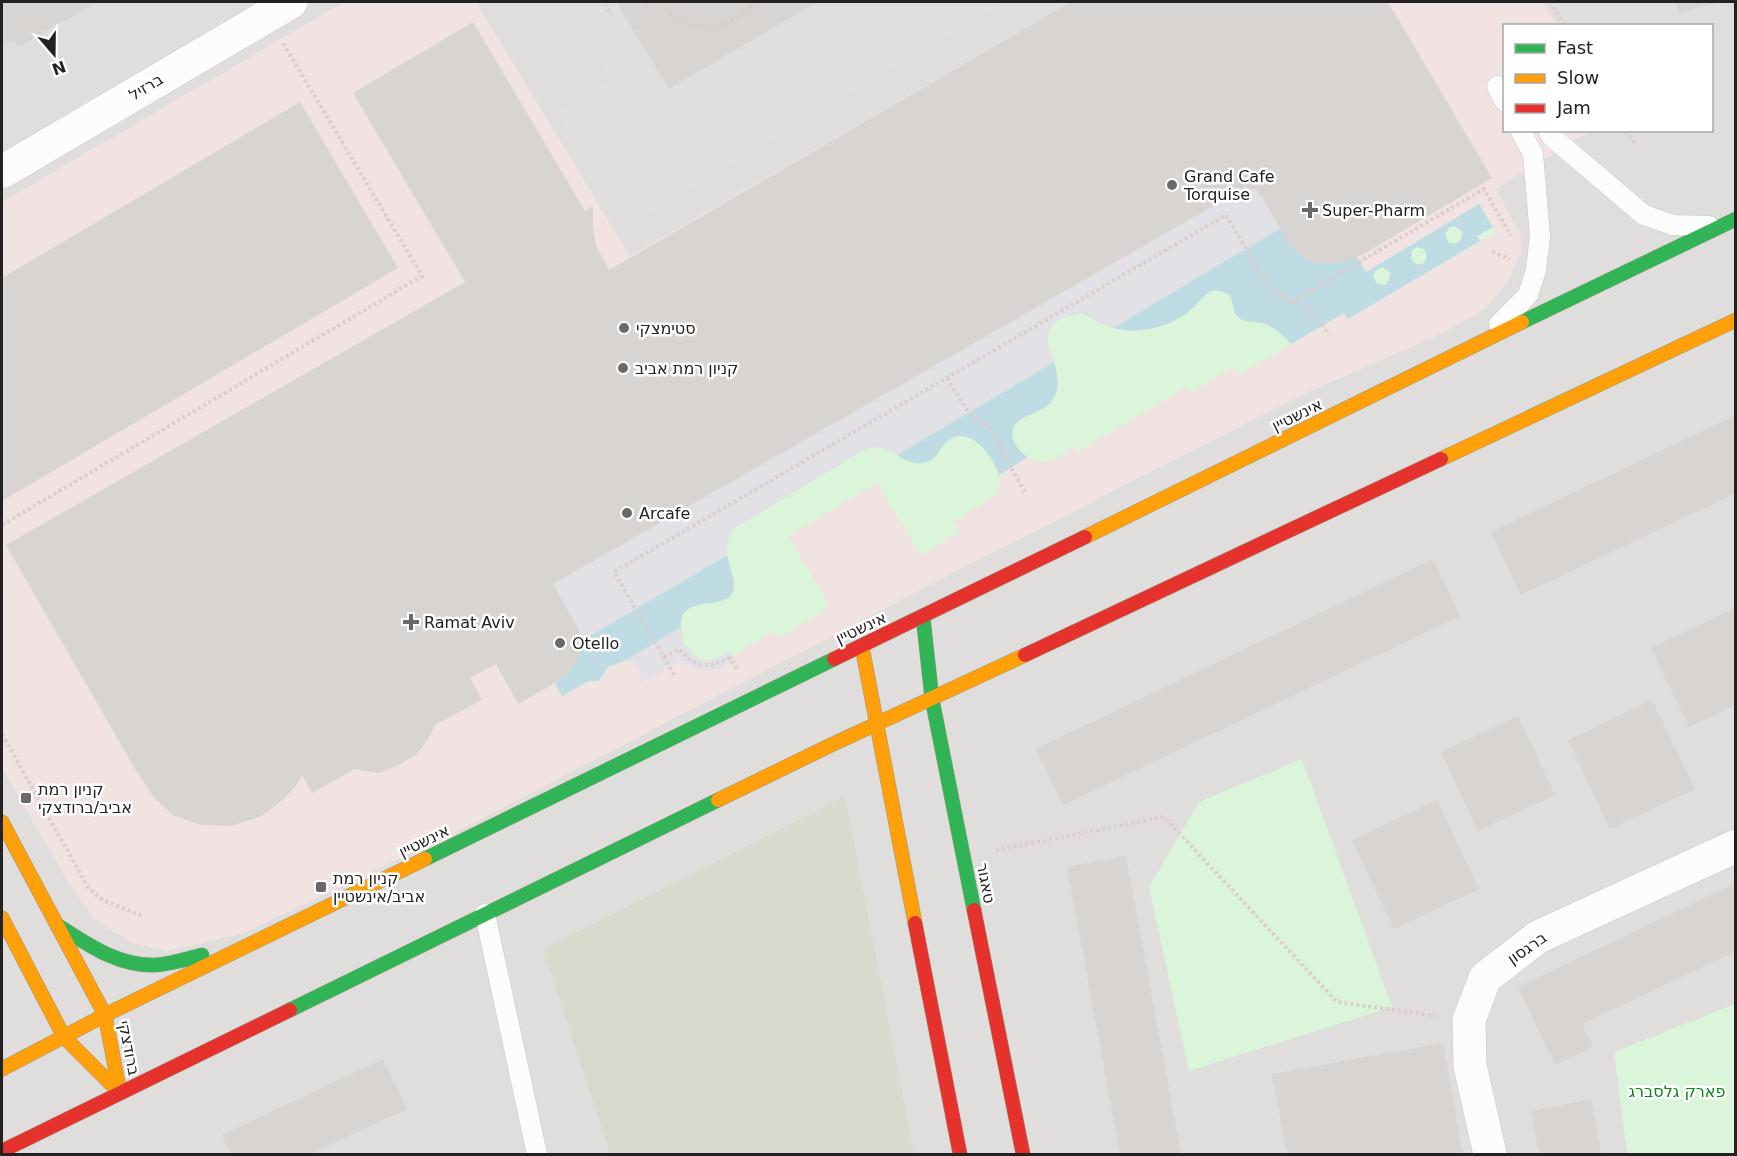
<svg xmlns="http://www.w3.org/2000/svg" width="1737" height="1156" viewBox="0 0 1737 1156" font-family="'DejaVu Sans',Heebo,sans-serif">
<rect width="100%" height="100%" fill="#f0eeeb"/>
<!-- residential -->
<path fill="#dfdedc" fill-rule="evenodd" d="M 2,2 L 1735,2 L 1735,1154 L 2,1154 ZM 1504,26 L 1712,26 L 1712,130 L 1504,130 Z"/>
<!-- commercial -->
<path fill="#f1e3e1" d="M 344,2 L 476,2 L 630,256 L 1071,2 L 1543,2 L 1557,25 L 1504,26 L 1504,130 L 1590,131 L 1496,189 L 1521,236 L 1521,252 L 1508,281 L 1485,309 L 1443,333 L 1306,393 L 947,576 L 474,823 L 244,933 L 167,951 L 130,942 L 92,917 L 70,885 L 2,768 L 2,202 Z"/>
<!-- construction -->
<path fill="#d9d9cd" d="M 845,796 L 914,1154 L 610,1154 L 543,950 Z"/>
<!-- park -->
<path fill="#daf5da" d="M 1479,204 L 1496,232 L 1348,319 L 1344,313 L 1239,375 L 1233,367 L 1190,393 L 1187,387 L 1077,452 L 1074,447 C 1057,457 1047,468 1028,457 L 1000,475 L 1000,482 L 996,495 L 954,521 L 960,532 L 921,555 L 877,483 L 788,536 L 826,600 L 827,605 L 826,610 L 778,638 L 773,631 L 733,656 L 730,652 C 716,660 706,663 692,654 L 641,683 L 641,670 C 626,648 608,666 599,681 L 589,681 L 562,696 L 555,683 L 573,669 L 580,642 L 727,550 L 729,536 L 732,530 L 860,452 C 870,447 879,446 889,450 L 1054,362 C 1052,354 1046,343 1048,334 C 1050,321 1070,312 1082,314 C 1089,315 1097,321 1103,325 L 1281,228 C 1300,264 1319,269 1357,257 L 1366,272 Z
M 1302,759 L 1392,1007 L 1189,1071 L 1149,887 L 1199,802 Z
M 1735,1004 L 1735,1154 L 1627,1154 L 1614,1052 Z"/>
<!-- parking -->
<path fill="#e0dfde" d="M 608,2 L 1004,2 L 627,227 L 557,112 L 610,80 L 602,67 L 624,54 L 597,8 Z"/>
<!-- plaza -->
<path fill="#e2e1e5" d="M 1255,189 L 1262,197 L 1281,228 L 1113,328 L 1103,325 L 1084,314 L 1077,314 L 1058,320 L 1052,326 L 1048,334 L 1048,344 L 1054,362 L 897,455 L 882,447 L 867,448 L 860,452 L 732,530 L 727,543 L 727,555 L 580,642 L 553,584 L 1231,196 L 1244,190 Z
M 681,627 L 684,643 L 693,654 L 700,659 L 709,661 L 730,652 L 736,660 L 720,669 L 704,671 L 694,669 L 682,660 L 641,683 L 641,670 L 632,661 L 626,660 Z"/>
<!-- water -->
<path fill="#bfdbe3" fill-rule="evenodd" d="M 1479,204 L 1493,227 L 1477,236 L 1480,241 L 1348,319 L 1344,313 L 1291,344 C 1284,336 1276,328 1265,324 C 1257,321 1246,324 1238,317 C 1233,312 1233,302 1230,295 L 1216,290 C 1204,293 1202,299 1194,307 C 1172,327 1142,335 1113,328 L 1281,228 C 1300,264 1319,269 1357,257 L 1366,272 ZM 1454,226 L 1461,231 C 1464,237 1460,241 1454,244 L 1448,242 L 1445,235 L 1449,227 ZM 1417,247 L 1424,249 C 1435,268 1406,271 1412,250 ZM 1382,267 L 1390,272 L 1390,277 L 1386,285 L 1377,284 L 1373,276 L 1375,271 Z
M 1054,362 C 1058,376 1061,391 1050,403 C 1039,416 1007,415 1013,439 C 1016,447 1021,453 1028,457 L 999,475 C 994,458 973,428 952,438 C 944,442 941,449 936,456 C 925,468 909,463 897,455 Z
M 727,555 C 729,564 733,575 734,584 C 735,613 691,594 682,617 C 681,620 681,624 681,627 L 626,660 L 608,667 L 599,681 L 589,681 L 562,696 L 555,683 L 573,669 L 580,642 Z"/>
<!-- building -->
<path fill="#d7d4d2" d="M 2,2 L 97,2 L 18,47 L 12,38 L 2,44 Z
M 616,2 L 817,2 L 669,89 Z
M 1071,2 L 1388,2 L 1492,178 L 1362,255 L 1343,262 L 1327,263 L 1315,263 L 1300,254 L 1288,242 L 1262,197 L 1255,189 L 1244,190 L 1231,196 L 553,584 L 578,628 L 580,642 L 579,656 L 573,669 L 555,683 L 518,704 L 496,664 L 470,678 L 482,700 L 435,725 L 430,736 L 417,754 L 399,765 L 379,773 L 355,769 L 312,793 L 302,775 L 297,784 L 284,799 L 260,817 L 231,826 L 201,825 L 173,815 L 155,799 L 135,769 L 6,545 L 465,282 L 353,93 L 473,22 L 585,211 L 593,206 L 593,228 L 596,246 L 609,270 Z
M 1676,2 L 1721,2 L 1679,13 Z
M 300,102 L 398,268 L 2,501 L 2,278 Z
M 1736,415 L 1736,493 L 1521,595 L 1491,532 Z
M 1433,559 L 1460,616 L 1063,805 L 1036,749 Z
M 1733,609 L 1736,615 L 1736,705 L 1689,727 L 1651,648 Z
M 1652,700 L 1695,789 L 1610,829 L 1568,740 Z
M 1518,716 L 1555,795 L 1478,831 L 1441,752 Z
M 1437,800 L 1479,889 L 1394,929 L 1352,840 Z
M 1126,856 L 1181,1154 L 1120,1154 L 1067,867 Z
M 1736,883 L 1736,951 L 1582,1024 L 1593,1047 L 1555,1065 L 1518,987 Z
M 1443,1043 L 1463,1154 L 1287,1154 L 1272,1074 Z
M 383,1059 L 407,1109 L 310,1154 L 231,1154 L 222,1135 Z
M 1591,1099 L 1601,1154 L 1539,1154 L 1531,1111 Z"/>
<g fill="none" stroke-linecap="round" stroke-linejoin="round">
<!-- lane casing -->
<g stroke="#c9c8c7" stroke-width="21">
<path id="lane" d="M 1497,86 L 1504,101
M 1548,130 L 1552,137 L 1644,215 L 1673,225 L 1709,226
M 1499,324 L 1528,295 L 1536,270 L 1540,236 L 1533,154 L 1520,130
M 485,914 L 537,1154"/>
</g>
<!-- street casing -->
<g stroke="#c9c8c7" stroke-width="34">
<path id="street" d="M 2,172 L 291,2
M 1490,1154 L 1470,1066 L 1469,1020 L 1485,978 L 1538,937 L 1736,846"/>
</g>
<!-- fast casing -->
<g stroke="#999a82" stroke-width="15">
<path id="fast" d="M 1522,322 L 1736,219
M 923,617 L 932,699 L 974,910
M 425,859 L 834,659
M 57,925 C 87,944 119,967 156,965 C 172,964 187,959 202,955
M 290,1010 L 718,800"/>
</g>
<!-- slow casing -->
<g stroke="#999a82" stroke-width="15">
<path id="slow" d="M 1441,459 L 1736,320
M 1085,537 L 1522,322
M 862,647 L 915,923
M 718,800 L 831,745 L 1025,655
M 2,822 L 105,1015 L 120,1093
M 2,918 L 64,1037 L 120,1093
M 2,1069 L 105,1015 L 425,859"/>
</g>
<!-- jam casing -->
<g stroke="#999a82" stroke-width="15">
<path id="jam" d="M 1025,655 L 1441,459
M 834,659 L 1085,537
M 974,910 L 1023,1154
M 915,923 L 960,1154
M 2,1151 L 290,1010"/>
</g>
<!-- path -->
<path stroke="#dccecd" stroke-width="4" stroke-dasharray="3 3" stroke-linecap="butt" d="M 663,2 C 668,12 677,20 687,24 C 716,35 735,20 757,2
M 1550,2 L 1565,26
M 605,4 L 612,15
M 646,6 L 653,2
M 1627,130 L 1636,146
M 1492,252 L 1510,259
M 1291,302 L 1484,189 L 1511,236
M 947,378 L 969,413 L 986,424 L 995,433 L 999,439 L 1002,452 L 1026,494
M 2,525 L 422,276 L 283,43
M 664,657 L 679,649 C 696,668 707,669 730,658 L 737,669
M 674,675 L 614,572 L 1226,215 L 1271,291 L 1309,310 L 1317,317 L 1329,335
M 2,734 L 89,889 L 103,900 L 143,916
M 996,850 L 1164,817 L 1337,1002 L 1436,1016"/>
<!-- lane -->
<use href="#lane" stroke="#fdfcfc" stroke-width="20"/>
<!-- street -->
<use href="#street" stroke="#fdfcfc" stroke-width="33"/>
<!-- fast -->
<use href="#fast" stroke="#30b455" stroke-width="14"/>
<!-- slow -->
<use href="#slow" stroke="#ff9f0a" stroke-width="14"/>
<!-- jam -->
<use href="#jam" stroke="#e5322d" stroke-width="14"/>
</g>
<!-- markers -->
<g fill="#6a6968" stroke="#fff" stroke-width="2">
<circle cx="1172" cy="185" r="6"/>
<path d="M1307 201h6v6h6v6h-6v6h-6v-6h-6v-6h6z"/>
<circle cx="624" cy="328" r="6"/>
<circle cx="623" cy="368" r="6"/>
<circle cx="627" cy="513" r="6"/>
<path d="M408 613h6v6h6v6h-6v6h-6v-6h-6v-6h6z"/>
<circle cx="560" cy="643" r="6"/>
<rect x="20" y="792" width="12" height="12" rx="3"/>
<rect x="315" y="881" width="12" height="12" rx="3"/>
</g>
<g text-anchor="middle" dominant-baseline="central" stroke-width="5" stroke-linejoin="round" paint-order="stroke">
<!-- street labels -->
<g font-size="16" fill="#222" stroke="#fff">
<text transform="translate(146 87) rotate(-31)">ברזיל</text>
<text transform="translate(1297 415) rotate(-26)">אינשטיין</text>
<text transform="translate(861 628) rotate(-25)">אינשטיין</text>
<text transform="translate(424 841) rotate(-26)">אינשטיין</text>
<text transform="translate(986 883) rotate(79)">טאגור</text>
<text transform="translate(1527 948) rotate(-35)">ברגסון</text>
<text transform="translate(129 1048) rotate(79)">ברודצקי</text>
</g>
<!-- poi labels -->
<g font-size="16" fill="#222" stroke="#fff" text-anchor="start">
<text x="1184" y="176">Grand Cafe<tspan x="1184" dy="18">Torquise</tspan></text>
<text x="1322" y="210">Super-Pharm</text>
<text x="636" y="328">סטימצקי</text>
<text x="635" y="368">קניון רמת אביב</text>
<text x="639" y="513">Arcafe</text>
<text x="424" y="622">Ramat Aviv</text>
<text x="572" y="643">Otello</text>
<text x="38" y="789">קניון רמת<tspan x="38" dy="18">אביב/ברודצקי</tspan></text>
<text x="333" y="878">קניון רמת<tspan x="333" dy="18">אביב/אינשטיין</tspan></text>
</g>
<!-- park labels -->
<g font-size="16" fill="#0c8416" stroke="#fff">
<text x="1677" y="1091">פארק גלסברג</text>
</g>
</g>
<!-- border -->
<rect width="1737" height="1156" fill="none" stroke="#222222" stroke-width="6"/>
<!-- legend -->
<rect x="1503" y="24" width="210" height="108" fill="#ffffff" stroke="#a7a7a7" stroke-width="1.5"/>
<rect x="1515" y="44" width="30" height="9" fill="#30b455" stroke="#a7a7a7" stroke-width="1.5"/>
<text x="1557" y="54" font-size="18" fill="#222222">Fast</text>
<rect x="1515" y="74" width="30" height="9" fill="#ff9f0a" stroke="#a7a7a7" stroke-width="1.5"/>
<text x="1557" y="84" font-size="18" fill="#222222">Slow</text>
<rect x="1515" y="104" width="30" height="9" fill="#e5322d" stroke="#a7a7a7" stroke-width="1.5"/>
<text x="1557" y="114" font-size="18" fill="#222222">Jam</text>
<!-- north arrow -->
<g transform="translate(54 54) rotate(160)" stroke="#ffffff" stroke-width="4.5" paint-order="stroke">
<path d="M0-4.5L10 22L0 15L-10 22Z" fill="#222222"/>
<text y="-9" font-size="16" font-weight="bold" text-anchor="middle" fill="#222222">N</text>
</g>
</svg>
